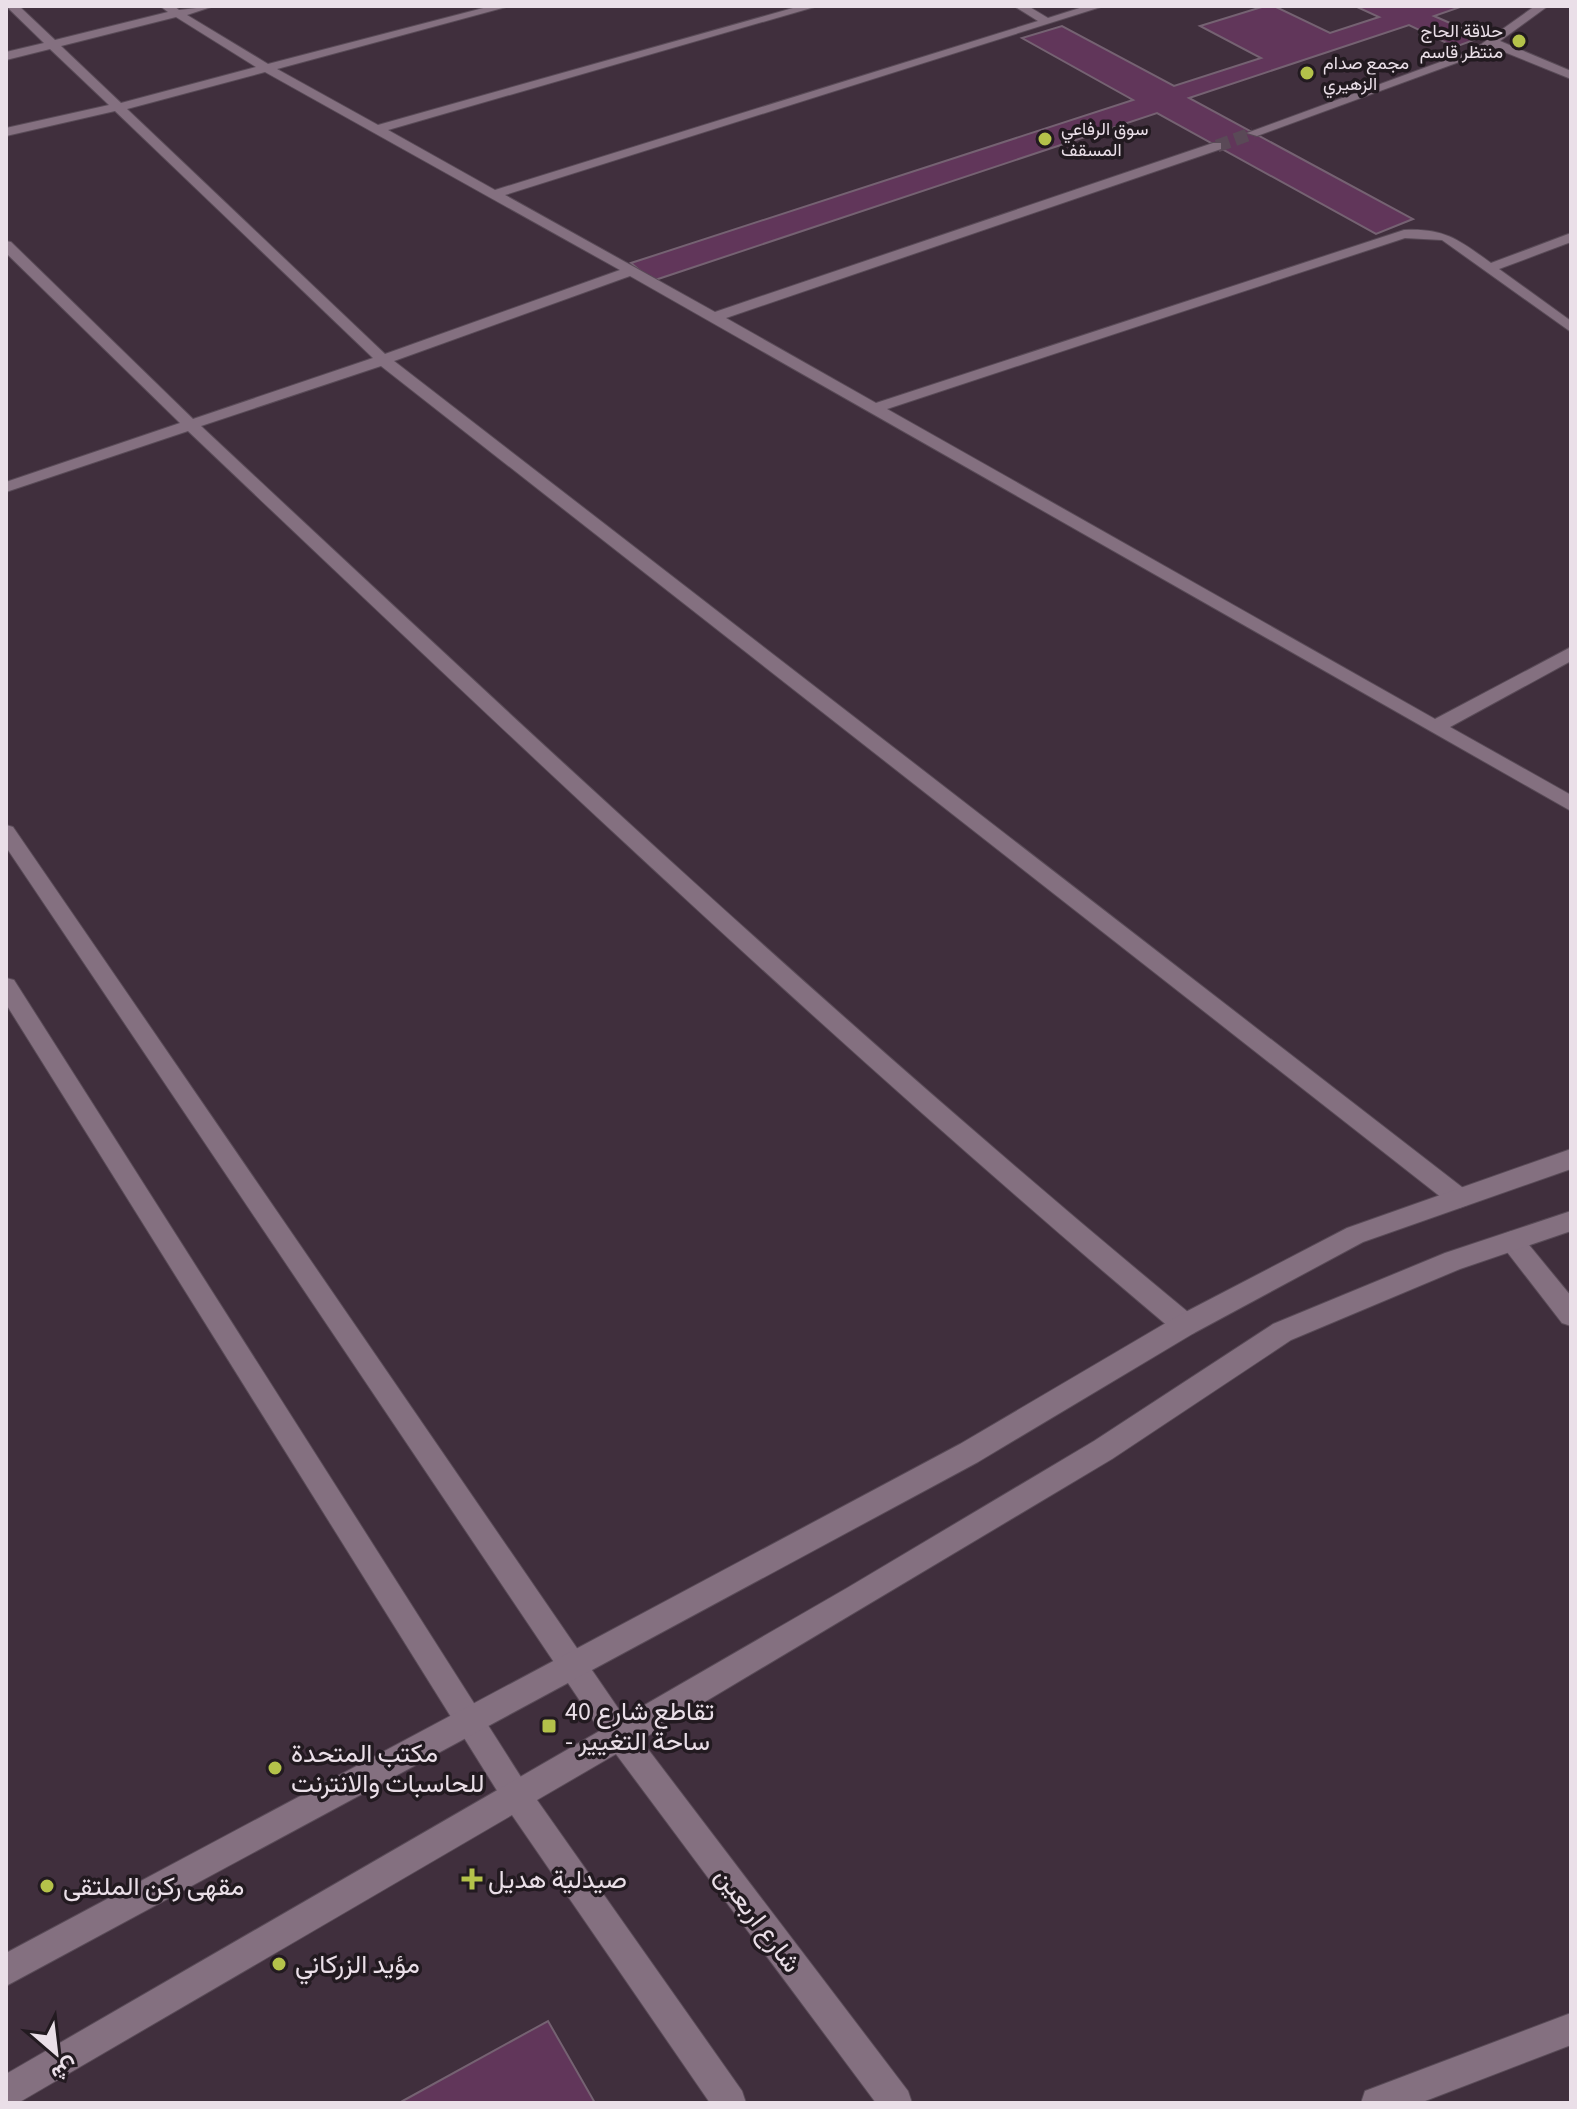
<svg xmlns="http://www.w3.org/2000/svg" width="1577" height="2109" viewBox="0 0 1577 2109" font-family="'Source Sans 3',Vazirmatn,sans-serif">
<rect width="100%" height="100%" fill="#402f3d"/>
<!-- building -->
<path fill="#61365a" stroke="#756272" stroke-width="2" d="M 1265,6 L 1274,6 L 1330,33 L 1379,17 L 1355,6 L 1463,6 L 1434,16 L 1482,37 L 1455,47 L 1409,25 L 1189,98 L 1413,219 L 1376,234 L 1157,113 L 652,281 L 631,263 L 1133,100 L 1022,38 L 1062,26 L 1174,86 L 1261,58 L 1200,26 Z
M 548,2021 L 595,2103 L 399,2103 Z"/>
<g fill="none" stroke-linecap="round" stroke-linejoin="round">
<!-- minor-tunnel -->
<path stroke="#5a4957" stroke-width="13" stroke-dasharray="13 6" stroke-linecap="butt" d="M 1217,146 L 1253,133"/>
<!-- minor casing -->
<g stroke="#594b57" stroke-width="2">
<path id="minor" d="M 6,6 L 19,6 L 55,40 L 168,12 L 160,6 L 174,6 L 179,10 L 214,6 L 187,15 L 268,64 L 491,6 L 510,6 L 277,69 L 378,125 L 800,6 L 818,6 L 388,130 L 495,190 L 1038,21 L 1014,6 L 1028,6 L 1048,18 L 1086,6 L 1104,6 L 505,195 L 715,312 L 1213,143 L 1221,143 L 1221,149 L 726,318 L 876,403 L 1404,230 C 1445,228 1459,240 1491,263 L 1571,233 L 1571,242 L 1499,269 L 1571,321 L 1571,332 L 1442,240 L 1405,238 L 887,409 L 1435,719 L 1571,647 L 1571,661 L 1450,727 L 1571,795 L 1571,811 L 630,276 L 394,361 L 1467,1191 L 1471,1198 L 1467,1205 L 1459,1208 L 1451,1205 L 381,366 L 201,426 C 526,730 851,1034 1194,1317 L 1197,1325 L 1194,1333 L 1185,1336 L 1176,1333 C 835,1046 511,738 188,431 L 6,492 L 6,482 L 180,423 L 6,253 L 6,241 L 11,242 L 193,419 L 373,358 L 115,111 L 6,136 L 6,128 L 109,105 L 50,49 L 6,60 L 6,52 L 44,43 ZM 176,17 L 256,67 L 121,103 L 61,46 ZM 265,72 L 620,270 L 385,354 L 127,109 Z
M 1535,6 L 1548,6 L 1500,41 L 1571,71 L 1571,79 L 1492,47 L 1481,54 L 1257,136 L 1247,133 L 1473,50 Z
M 1512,1231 L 1520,1234 L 1571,1296 L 1571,1326 L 1562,1323 L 1504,1248 L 1500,1241 L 1504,1234 Z
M 1571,2013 L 1571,2045 L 1420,2103 L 1361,2103 L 1365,2091 Z"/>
</g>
<!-- tertiary casing -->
<g stroke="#594b57" stroke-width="2">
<path id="tertiary" d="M 6,825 L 13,827 L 631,1727 L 635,1737 L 631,1747 L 621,1751 L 611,1747 L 6,847 Z
M 6,978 L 14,980 L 526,1785 L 531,1795 L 526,1805 L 516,1810 L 506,1805 L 6,1004 Z"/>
</g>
<!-- secondary casing -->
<g stroke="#594b57" stroke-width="2">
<path id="secondary" d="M 1571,1149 L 1571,1169 L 1363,1242 L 1194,1333 L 978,1462 L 6,1986 L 6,1953 L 960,1444 L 1176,1317 L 1347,1228 Z
M 1571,1211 L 1571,1231 L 1460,1269 L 1291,1340 L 1112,1459 L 641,1740 L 908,2091 L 912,2103 L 876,2103 L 616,1754 L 537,1800 L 742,2091 L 746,2103 L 710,2103 L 512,1815 L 18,2103 L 6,2103 L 6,2074 L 847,1588 L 1094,1441 L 1273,1324 L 1445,1253 Z"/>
</g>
<!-- minor -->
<use href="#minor" fill="#847080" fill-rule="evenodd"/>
<!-- tertiary -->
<use href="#tertiary" fill="#847080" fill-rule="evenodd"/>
<!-- secondary -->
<use href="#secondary" fill="#847080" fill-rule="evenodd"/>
</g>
<!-- markers -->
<g fill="#b4c24a" stroke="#221a20" stroke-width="3">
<circle cx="1519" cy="41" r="8"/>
<circle cx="1307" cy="73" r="8"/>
<circle cx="1045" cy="139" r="8"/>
<rect x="541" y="1718" width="16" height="16" rx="4"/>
<circle cx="275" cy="1768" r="8"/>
<path d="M468 1867h8v8h8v8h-8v8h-8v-8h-8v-8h8z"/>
<circle cx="47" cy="1886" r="8"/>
<circle cx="279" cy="1964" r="8"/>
</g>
<g text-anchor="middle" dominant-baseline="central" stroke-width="7" stroke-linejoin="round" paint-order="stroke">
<!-- far-poi labels -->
<g font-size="18" fill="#eadfe8" stroke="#221a20" text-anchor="start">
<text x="1503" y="31" text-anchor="end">حلاقة الحاج<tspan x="1503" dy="21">منتظر قاسم</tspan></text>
<text x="1323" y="63">مجمع صدام<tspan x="1323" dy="21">الزهيري</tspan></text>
<text x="1061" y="129">سوق الرفاعي<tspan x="1061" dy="21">المسقف</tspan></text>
</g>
<!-- near-poi labels -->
<g font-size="26" fill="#eadfe8" stroke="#221a20" text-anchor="start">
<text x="565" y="1711">تقاطع شارع 40<tspan x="565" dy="30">- ساحة التغيير</tspan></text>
<text x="291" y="1753">مكتب المتحدة<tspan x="291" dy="30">للحاسبات والانترنت</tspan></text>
<text x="488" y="1879">صيدلية هديل</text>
<text x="63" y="1886">مقهى ركن الملتقى</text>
<text x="295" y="1964">مؤيد الزركاني</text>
</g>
<!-- near-street labels -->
<g font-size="26" fill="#eadfe8" stroke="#221a20">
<text transform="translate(758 1920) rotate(53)">شارع اربعين</text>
</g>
</g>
<!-- border -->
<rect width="1577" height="2109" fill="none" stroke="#eadfe8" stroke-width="16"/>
<!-- north arrow -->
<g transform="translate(56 2053) rotate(152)" stroke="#221a20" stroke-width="6" paint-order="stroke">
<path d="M0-6L14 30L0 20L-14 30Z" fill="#eadfe8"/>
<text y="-12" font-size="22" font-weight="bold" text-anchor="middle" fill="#eadfe8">ش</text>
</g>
</svg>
